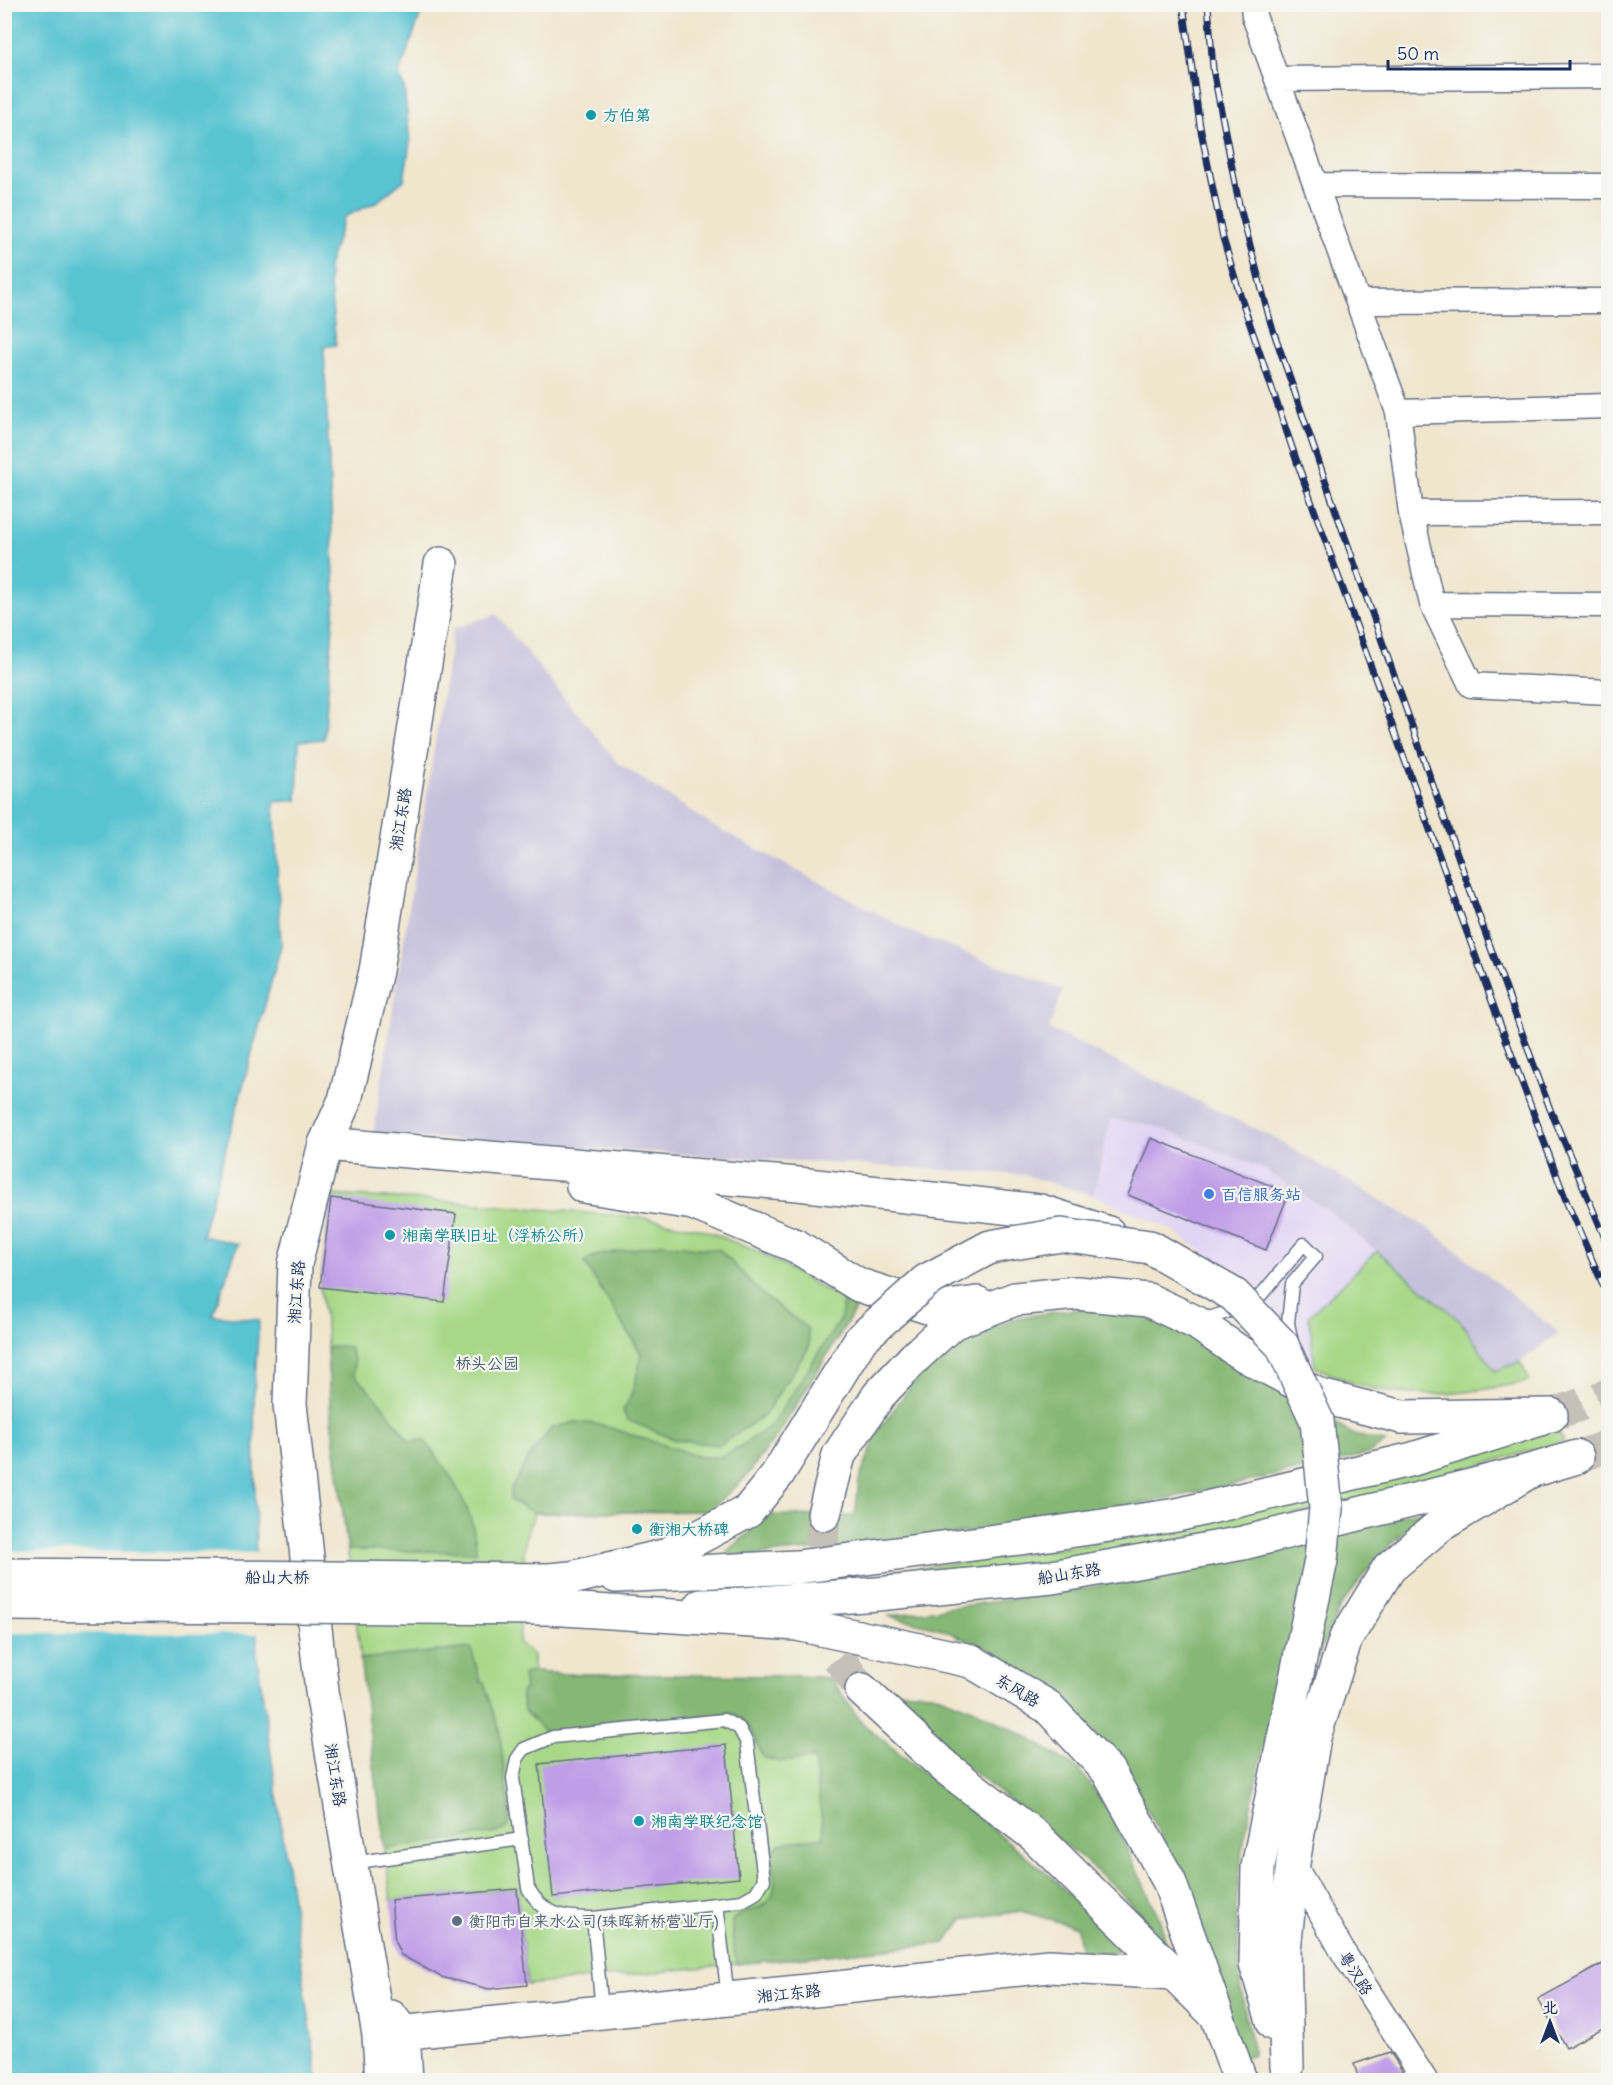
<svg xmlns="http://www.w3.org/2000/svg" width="1613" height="2085" viewBox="0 0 1613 2085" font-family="Delius,'LXGW WenKai TC',sans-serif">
<rect width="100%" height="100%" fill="#f6f6f2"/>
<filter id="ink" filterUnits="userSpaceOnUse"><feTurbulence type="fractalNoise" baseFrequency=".0167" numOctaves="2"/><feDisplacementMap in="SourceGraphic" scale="12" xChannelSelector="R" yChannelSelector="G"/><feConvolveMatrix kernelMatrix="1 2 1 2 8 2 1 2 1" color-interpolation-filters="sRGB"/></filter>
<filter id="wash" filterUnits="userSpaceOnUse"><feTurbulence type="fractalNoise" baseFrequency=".008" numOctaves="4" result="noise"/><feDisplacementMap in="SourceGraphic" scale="24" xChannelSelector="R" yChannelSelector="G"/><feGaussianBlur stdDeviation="1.35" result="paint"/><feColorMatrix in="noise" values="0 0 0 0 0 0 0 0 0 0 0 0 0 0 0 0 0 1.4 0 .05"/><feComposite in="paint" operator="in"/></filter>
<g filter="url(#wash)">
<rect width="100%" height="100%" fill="#f0e6ce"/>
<!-- built -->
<path fill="#e1d4f4" d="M 1111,1119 L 1155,1126 L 1262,1168 L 1330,1212 L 1377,1251 L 1309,1316 L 1315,1367 L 1228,1270 L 1172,1230 L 1093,1195 Z"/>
<!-- industrial -->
<path fill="#c5c0db" d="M 496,614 L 617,762 L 710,824 L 916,934 L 1063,990 L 1049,1029 L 1278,1140 L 1430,1229 L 1559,1333 L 1520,1362 L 1495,1371 L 1460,1321 L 1330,1212 L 1262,1168 L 1155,1126 L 1111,1119 L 1093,1195 L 1024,1175 L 373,1135 L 453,629 Z"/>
<!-- green -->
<path fill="#a7d887" stroke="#618472" stroke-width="1.5" d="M 332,1195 L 442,1201 L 646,1218 L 702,1229 L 763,1254 L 856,1308 L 780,1431 L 745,1478 L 708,1511 L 534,1513 L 525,1540 L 519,1643 L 533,1655 L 533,1672 L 562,1674 L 795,1676 L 830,1678 L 862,1723 L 1055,1880 L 1122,1951 L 1081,1955 L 1077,1927 L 1021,1911 L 963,1919 L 945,1943 L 527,1985 L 517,1889 L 391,1900 L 331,1417 L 326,1327 L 320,1287 Z
M 1377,1251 L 1460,1321 L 1495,1371 L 1520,1362 L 1530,1381 C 1475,1392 1426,1401 1371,1388 C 1352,1384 1333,1374 1315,1367 L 1309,1316 Z
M 1555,1428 L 1564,1441 L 1358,1500 L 1095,1560 L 884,1584 L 884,1577 L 895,1571 L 1091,1544 Z"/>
<!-- forest -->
<path fill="#85b874" stroke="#507469" stroke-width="1.5" d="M 661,1244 L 720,1250 L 763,1295 L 808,1329 L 809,1347 L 764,1416 L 719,1445 L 676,1440 L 627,1420 L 623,1411 C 634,1393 638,1374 641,1353 L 584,1262 L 594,1256 Z
M 843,1301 L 856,1308 L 780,1431 L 745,1478 L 708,1511 L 534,1513 L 510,1500 L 512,1487 L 533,1451 L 552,1428 L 576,1422 L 602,1425 L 700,1457 L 721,1457 L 744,1444 L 770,1426 L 787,1402 L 841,1318 Z
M 1084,1308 L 1150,1317 L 1211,1344 L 1273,1385 L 1354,1435 L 1386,1442 L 1368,1454 C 1223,1488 1076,1520 927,1538 C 862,1546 797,1551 733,1557 L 727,1551 L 771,1515 L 855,1516 L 859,1480 L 878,1431 L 914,1382 L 968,1337 L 1020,1317 Z
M 339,1346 L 349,1347 L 354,1360 L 354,1375 C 376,1394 392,1418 409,1441 L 424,1440 C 449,1472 476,1510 476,1552 L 348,1550 L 331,1417 L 327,1348 Z
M 1427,1509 L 1374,1561 L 1340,1607 L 1318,1657 L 1283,1651 L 1242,1850 L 1236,1908 L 1240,1985 L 1253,2054 L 1243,2058 L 1164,1842 L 1131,1778 L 1092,1730 L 1046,1685 L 990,1650 L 939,1628 L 888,1616 L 1065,1592 L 1210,1564 Z
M 471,1648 L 481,1682 L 484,1682 L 499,1729 L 510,1817 L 507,1828 L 496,1833 L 385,1849 L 360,1659 Z
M 533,1672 L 562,1674 L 795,1676 L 830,1678 L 862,1723 L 1055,1880 L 1122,1951 L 1081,1955 L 1077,1927 L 1021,1911 L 963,1919 L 945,1943 L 736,1964 L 732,1931 L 733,1920 C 743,1909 764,1911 772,1896 C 779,1880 770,1866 772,1854 C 773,1851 775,1849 777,1846 L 789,1842 L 824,1837 L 814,1758 L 779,1762 L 763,1757 C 752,1735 756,1727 732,1713 L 546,1733 L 524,1711 L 521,1692 L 525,1689 L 523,1674 Z
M 877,1690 L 932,1693 L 975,1710 L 1027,1737 L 1078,1769 L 1106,1804 L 1160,1920 L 1168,1950 L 1152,1928 L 1121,1893 L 1081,1857 L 963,1764 Z"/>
<!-- water -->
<path fill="#58c3d1" stroke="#3a7998" stroke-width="1.5" d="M 5,5 L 424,5 L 399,74 L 404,87 L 410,142 L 404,180 L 378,201 L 344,217 L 328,267 L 336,345 L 324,347 L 335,602 L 324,739 L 299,741 L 297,800 L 274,802 L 281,946 L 202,1236 L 238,1244 L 213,1315 L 259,1320 L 254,1394 L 257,1657 L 318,2080 L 5,2080 Z"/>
<!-- pier -->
<path fill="#f0e6ce" d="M 5,1551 L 259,1553 L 260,1634 L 5,1633 Z"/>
<g id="blocks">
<!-- building -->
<path fill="#bf9de7" d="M 1151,1138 L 1289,1193 L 1266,1250 L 1128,1195 Z
M 331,1198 L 456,1214 L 444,1302 L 320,1287 Z
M 726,1745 L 739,1878 L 553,1897 L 539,1764 Z
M 517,1889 L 527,1985 L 489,1989 L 441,1977 L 401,1955 L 395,1942 L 391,1900 Z
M 1608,1961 L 1608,2025 L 1566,2048 L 1538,1999 Z
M 1390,2052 L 1401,2069 L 1405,2080 L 1359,2080 L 1354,2064 Z"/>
</g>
</g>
<g filter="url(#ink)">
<use href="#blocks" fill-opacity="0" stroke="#666f85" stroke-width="1.5"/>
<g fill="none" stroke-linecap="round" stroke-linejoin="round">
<!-- primary-tunnel -->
<path stroke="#c5c1b8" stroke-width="33" stroke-dasharray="33 16" stroke-linecap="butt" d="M 1551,1415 L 1608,1395
M 1577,1457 L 1608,1446"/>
<!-- highway-tunnel -->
<path stroke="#c5c1b8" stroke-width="33" stroke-dasharray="33 16" stroke-linecap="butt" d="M 824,1514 L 820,1583 L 831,1648 L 862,1690"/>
<!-- lane casing -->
<g stroke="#666f85" stroke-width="15">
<path id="lane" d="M 1200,1321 L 1227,1312 L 1261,1295 L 1304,1244 L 1316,1256 L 1292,1284 L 1288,1323 L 1292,1343
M 724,1720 L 739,1728 L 747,1743 L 764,1880 L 756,1893 L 742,1901 L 593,1918 C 563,1918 543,1915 528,1888 L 513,1778 L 517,1759 L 524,1749 L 553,1737 Z
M 351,1863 L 522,1839
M 717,1904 L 728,1998
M 593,1918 L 602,2010"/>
</g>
<!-- street casing -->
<g stroke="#666f85" stroke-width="27">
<path id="street" d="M 1253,4 L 1254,16 L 1398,412 L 1411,513 L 1432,604 L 1471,685 L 1608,692
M 1277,79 L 1608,76
M 1316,185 L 1608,186
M 1358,302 L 1608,301
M 1398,412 L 1608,406
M 1411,513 L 1608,512
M 1432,604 L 1608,605
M 1293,1863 L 1343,1952 L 1425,2080"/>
</g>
<!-- secondary casing -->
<g stroke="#666f85" stroke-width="36">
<path id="secondary" d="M 391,2017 L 403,2033 L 406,2080
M 379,2035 L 1049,1966 L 1175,1973
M 382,2080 L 379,2035 L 322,1691 L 290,1404 L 295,1264 L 325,1144 L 345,1100 L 376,971 L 441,564"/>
</g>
<!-- primary casing -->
<g stroke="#666f85" stroke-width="36">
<path id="primary" d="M 616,1576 L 797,1567 L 1042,1535 L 1177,1515 L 1413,1459 L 1540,1419
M 701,1606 L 731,1605 L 877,1594 L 1052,1577 L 1243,1543 L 1530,1471 L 1577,1457"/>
</g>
<!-- highway casing -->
<g stroke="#666f85" stroke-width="36">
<path id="highway" d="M 325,1144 L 798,1184 L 1040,1211 L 1108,1233
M 583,1186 L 693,1203 L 796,1246 L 859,1285 L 934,1309 L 977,1303
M 824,1514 L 839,1455 L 879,1395 L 915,1357 L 952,1323 L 1015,1299 L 1077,1293 L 1148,1300 L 1197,1323 L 1239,1352 L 1320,1396 L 1402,1417 L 1551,1415
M 549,1580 L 571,1578 L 664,1556 L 748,1511
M 548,1608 L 797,1624 L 971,1661 L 1048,1707 L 1108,1771 L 1169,1881 L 1240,2080
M 862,1690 L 945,1767 L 1035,1836 L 1212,2011
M 1274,2024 L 1256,1964 L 1258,1867 L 1301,1654
M 1287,2067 L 1284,1950 L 1293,1863 L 1314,1737 L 1346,1638 L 1389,1568 L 1439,1526 L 1530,1471"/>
</g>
<!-- lane -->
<use href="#lane" stroke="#fff" stroke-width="12"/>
<!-- street -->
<use href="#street" stroke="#fff" stroke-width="24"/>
<!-- secondary -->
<use href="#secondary" stroke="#fff" stroke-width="33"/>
<!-- primary -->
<use href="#primary" stroke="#fff" stroke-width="33"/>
<!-- highway -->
<use href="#highway" stroke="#fff" stroke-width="33"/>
<!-- rail casing -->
<g stroke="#1b2f5e" stroke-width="7">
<path id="rail" d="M 1183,4 L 1200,126 L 1223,238 L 1241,298 L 1297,462 L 1499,1021 L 1567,1203 L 1608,1296
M 1208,4 L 1213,69 L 1239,204 L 1271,324 L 1332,500 L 1482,924 L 1550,1109 L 1608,1245"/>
</g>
<!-- rail -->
<use href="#rail" stroke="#f6f6f2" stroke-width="4.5" stroke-dasharray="14" stroke-linecap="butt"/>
<!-- highway-bridge casing -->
<g stroke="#666f85" stroke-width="36" stroke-linecap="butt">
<path id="highway-bridge" d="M 748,1511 L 777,1475 L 861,1339 L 926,1281 L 990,1247 L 1061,1235 L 1150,1247 L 1234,1295 L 1282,1345 L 1317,1421 L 1326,1508 L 1321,1560 L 1301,1654
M 4,1575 L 549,1580
M 4,1604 L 548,1608"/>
</g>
<!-- highway-bridge -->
<use href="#highway-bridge" stroke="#fff" stroke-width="33"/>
</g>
</g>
<!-- markers -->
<g fill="#0f9aa8" stroke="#f6f6f2" stroke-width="2">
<circle cx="591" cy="115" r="6"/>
<circle cx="390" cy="1235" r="6"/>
<circle cx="637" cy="1529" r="6"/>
<circle cx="639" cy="1821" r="6"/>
</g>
<circle fill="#3f7fe0" stroke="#f6f6f2" stroke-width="2" cx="1209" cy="1194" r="6"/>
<circle fill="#5c6f8a" stroke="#f6f6f2" stroke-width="2" cx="457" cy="1921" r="6"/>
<g text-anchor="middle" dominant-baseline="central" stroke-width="4.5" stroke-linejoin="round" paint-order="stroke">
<!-- culture labels -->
<g font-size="16" fill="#0d838f" stroke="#f6f6f2" text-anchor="start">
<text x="603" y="115">方伯第</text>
<text x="402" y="1235">湘南学联旧址（浮桥公所）</text>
<text x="649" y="1529">衡湘大桥碑</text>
<text x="651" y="1821">湘南学联纪念馆</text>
</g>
<!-- street labels -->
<g font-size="16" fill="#1b2f5e" stroke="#f6f6f2">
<text transform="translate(400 819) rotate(-81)">湘江东路</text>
<text transform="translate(296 1292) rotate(-86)">湘江东路</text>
<text transform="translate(1069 1573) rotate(-9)">船山东路</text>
<text x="277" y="1577">船山大桥</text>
<text transform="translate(1018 1690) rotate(31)">东风路</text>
<text transform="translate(336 1775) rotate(81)">湘江东路</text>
<text transform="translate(1356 1973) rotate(58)">粤汉路</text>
<text transform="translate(789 1993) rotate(-6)">湘江东路</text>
</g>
<!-- shop labels -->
<g font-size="16" fill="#366cbe" stroke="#f6f6f2" text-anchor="start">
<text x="1221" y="1194">百信服务站</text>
</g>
<!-- park labels -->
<g font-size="16" fill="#3e5968" stroke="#f6f6f2">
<text x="487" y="1363">桥头公园</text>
</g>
<!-- service labels -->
<g font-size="16" fill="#4e5e75" stroke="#f6f6f2" text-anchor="start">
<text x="469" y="1921">衡阳市自来水公司(珠晖新桥营业厅)</text>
</g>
</g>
<!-- margin -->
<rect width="1613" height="2085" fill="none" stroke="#f6f6f2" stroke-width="24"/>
<!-- north arrow -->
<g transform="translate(1550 2022)" stroke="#f6f6f2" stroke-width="4.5" paint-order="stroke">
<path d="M0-4.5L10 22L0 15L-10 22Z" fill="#1b2f5e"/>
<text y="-9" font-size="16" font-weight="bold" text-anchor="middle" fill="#1b2f5e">北</text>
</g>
<!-- scale -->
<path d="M1388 60v9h182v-9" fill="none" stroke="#1b2f5e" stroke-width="3"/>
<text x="1397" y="60" font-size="18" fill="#1b2f5e" stroke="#f6f6f2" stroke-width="4.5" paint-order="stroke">50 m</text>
</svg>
